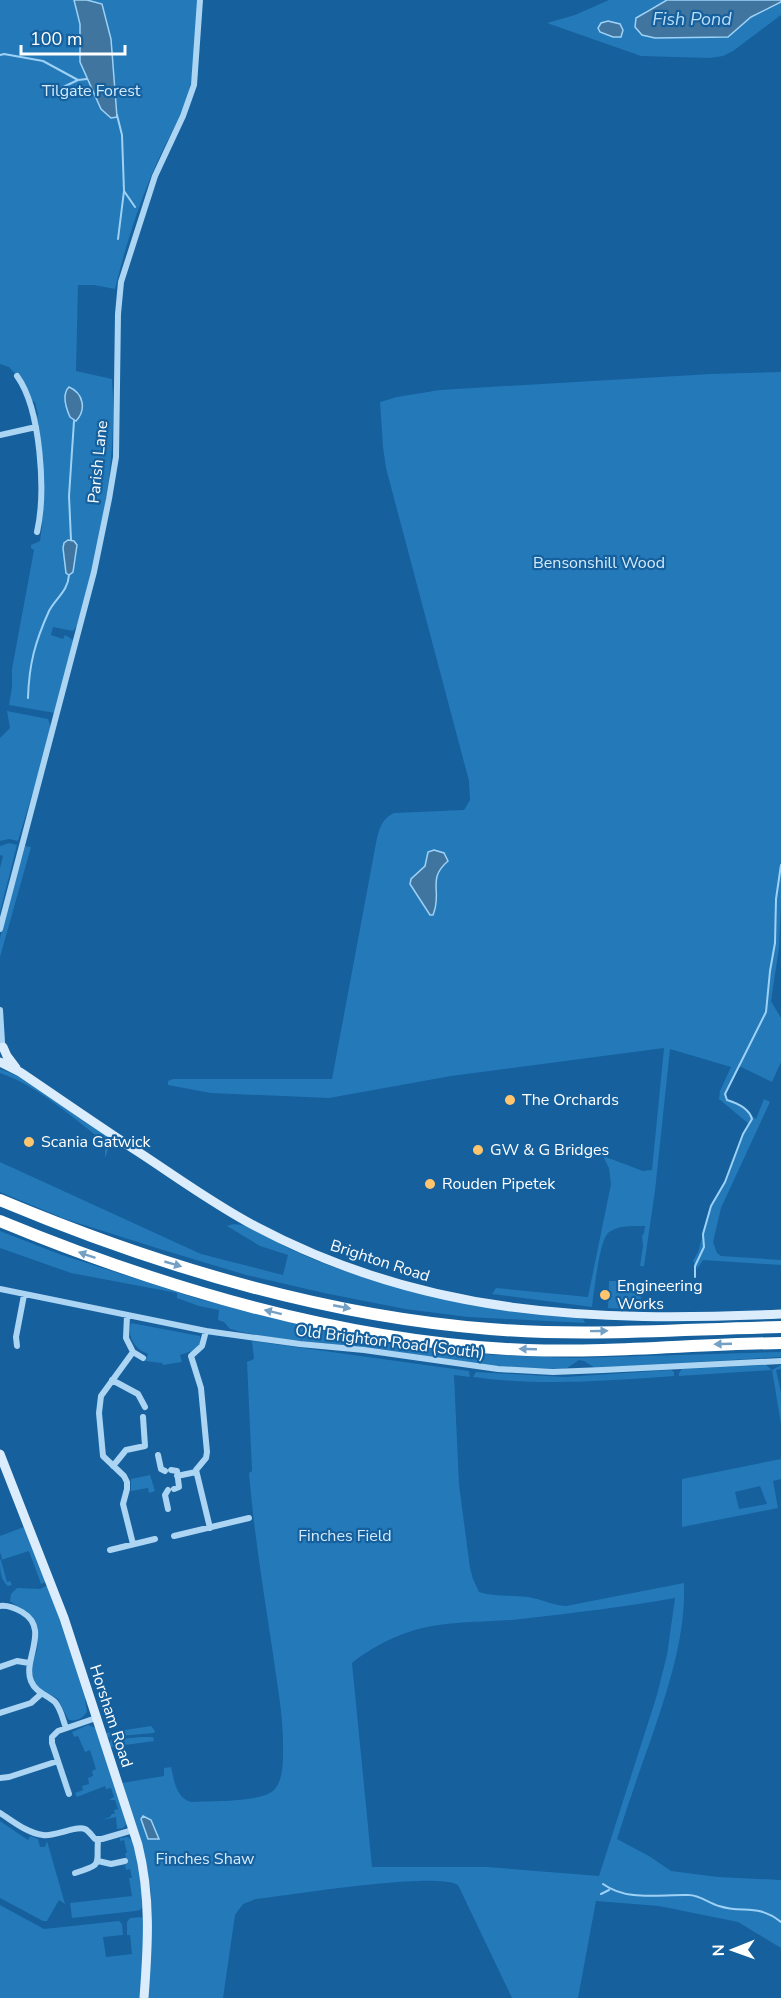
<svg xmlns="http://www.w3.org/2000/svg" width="781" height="1998" viewBox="0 0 781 1998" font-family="'Nunito Sans',sans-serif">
<rect width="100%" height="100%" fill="#15609d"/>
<!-- green -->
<path fill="#2479b9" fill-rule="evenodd" d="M 0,0 L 197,0 C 196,30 197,63 189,91 C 181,118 166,141 155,167 C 138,206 125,248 115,289 L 94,285 L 78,285 L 76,371 L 112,379 C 118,462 100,546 77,626 L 73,631 L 53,627 L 51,635 L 63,639 L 65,635 L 73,640 L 55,713 L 9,705 L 12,687 L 12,669 L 34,550 L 31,548 L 31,545 L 40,541 C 45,513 43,477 41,446 C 41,436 35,423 38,414 L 35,402 L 32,401 L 20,376 L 18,373 L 16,375 L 9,367 L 0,364 Z
M 609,0 L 667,0 L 645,11 L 642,35 L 655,38 L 728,37 L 751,17 L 781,2 L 781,15 L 733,51 L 723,56 L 710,58 L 641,56 L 547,23 L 575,15 Z
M 781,372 L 781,905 L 779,948 L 771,1001 L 781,1018 L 781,1062 L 772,1082 L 739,1066 L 726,1090 L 727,1100 L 738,1104 L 756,1119 L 764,1099 L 770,1102 L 721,1208 L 713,1242 L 717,1253 L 721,1256 L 781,1260 L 781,1265 L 703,1260 L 697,1269 L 693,1261 L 698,1252 L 711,1206 L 725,1182 L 743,1134 L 749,1124 L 719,1099 L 720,1091 L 731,1067 L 670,1049 L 655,1191 L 644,1266 L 640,1266 L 643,1246 L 642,1236 L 644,1233 L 645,1226 C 634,1226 617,1225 608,1233 C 599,1242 594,1293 592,1307 L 492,1294 L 496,1288 L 588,1297 L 611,1184 L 609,1168 L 603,1156 L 643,1171 L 652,1170 L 664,1048 L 451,1076 L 329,1098 L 211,1093 L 168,1085 L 168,1081 L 173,1079 L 332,1079 L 376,843 C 379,830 381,819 394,813 L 464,810 L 470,800 L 469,781 L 386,468 L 383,447 L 380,402 L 397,397 L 440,390 L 711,374 Z
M 7,711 L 48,719 L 50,725 L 50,735 L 18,841 L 9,839 L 0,841 L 0,738 L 10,728 Z
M 9,843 L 17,845 L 0,912 L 0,868 L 3,856 L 0,855 L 0,846 Z
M 25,846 L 31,847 L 0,957 L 0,938 Z
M 0,1069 L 18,1076 L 105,1134 L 110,1144 L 105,1158 L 105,1142 C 72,1118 39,1086 0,1073 Z
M 0,1162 L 201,1254 L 283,1275 L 288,1255 L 260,1246 L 227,1226 C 245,1218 274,1241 290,1249 C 298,1253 307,1256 315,1260 C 401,1295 492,1307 583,1319 L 585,1323 L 468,1317 L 405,1309 L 324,1293 L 246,1275 L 163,1250 L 65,1219 L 0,1192 Z
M 0,1231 L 59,1254 L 199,1299 L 312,1328 L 380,1343 L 493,1355 L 575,1358 L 781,1352 L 781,1357 L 595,1368 L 584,1361 L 579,1360 L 567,1368 L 562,1369 L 499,1367 L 372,1348 L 283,1339 L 241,1332 L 230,1329 L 224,1322 L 218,1320 L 219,1310 L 199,1306 L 177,1298 L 177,1293 L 71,1273 L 0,1248 Z
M 609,1281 L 633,1281 C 642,1288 641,1299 641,1310 L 608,1308 Z
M 131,1323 L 200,1336 L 201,1343 L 192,1351 L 180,1355 L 182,1362 L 163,1365 L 162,1363 L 145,1361 L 148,1354 C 135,1349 127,1338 131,1323 Z
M 252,1341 L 469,1371 L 470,1377 L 454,1375 L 459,1485 L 470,1568 L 473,1579 L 479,1592 C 495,1597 511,1595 528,1597 C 541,1599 552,1605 566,1606 L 684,1583 C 686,1636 668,1689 651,1739 C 639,1772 628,1805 617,1839 L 649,1856 L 671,1871 L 718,1877 L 781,1880 L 781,1948 L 738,1922 L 659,1906 L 596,1901 L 578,1998 L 512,1998 L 458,1885 C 435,1871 291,1895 256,1899 L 243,1904 L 235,1915 L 223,1998 L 0,1998 L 0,1905 L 44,1929 L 119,1921 L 122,1924 L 123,1935 L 103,1937 L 106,1957 L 132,1954 L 130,1935 L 127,1935 L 127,1922 L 130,1918 L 141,1917 L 151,1925 L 151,1892 L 147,1868 L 122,1783 L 164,1776 L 164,1768 L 171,1767 C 174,1780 176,1798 191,1802 C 210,1801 263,1803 275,1789 C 284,1778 283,1758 283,1745 C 283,1714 277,1684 273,1654 C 264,1594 254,1534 249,1473 L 252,1471 L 247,1362 L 254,1359 ZM 675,1598 L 667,1655 L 657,1695 L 599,1876 L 487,1867 L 372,1867 L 352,1663 C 377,1643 408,1629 439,1625 C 466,1621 494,1622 521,1619 C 573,1613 624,1607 675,1598 Z
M 766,1365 L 772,1370 L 781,1365 L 781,1369 L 776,1370 L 781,1393 L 781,1424 L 772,1370 L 679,1376 L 679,1373 L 682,1369 Z
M 671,1370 L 674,1372 L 674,1376 C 607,1381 540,1386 473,1377 L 476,1372 L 565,1377 Z
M 781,1459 L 781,1479 L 773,1481 L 778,1508 L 682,1527 L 682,1479 ZM 760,1486 L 767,1504 L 739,1509 L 735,1492 Z
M 150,1475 L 155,1491 L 149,1493 L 148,1488 L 131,1491 L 131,1479 Z
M 24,1527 L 46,1582 L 41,1584 L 29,1551 L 1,1560 L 7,1582 L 10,1581 L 12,1585 L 8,1586 C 0,1580 0,1569 0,1560 L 2,1559 L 0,1552 L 0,1536 Z
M 48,1585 L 86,1697 L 85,1700 L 87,1712 C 83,1718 74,1723 68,1719 L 58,1699 L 38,1688 L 32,1678 L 32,1664 L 37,1650 L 38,1638 L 26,1612 L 10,1601 L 11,1594 L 17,1588 L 40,1589 Z
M 88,1725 L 96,1728 L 127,1824 L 123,1828 L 117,1829 L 116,1817 L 102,1820 L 110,1817 L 112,1814 L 115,1814 L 114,1810 L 118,1809 L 115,1800 L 109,1800 L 114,1797 L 111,1788 L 106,1789 L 105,1786 L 77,1797 L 75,1793 L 83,1790 L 82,1786 L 89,1784 L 88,1778 L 93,1776 L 92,1771 L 96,1769 L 90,1750 L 85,1752 L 78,1736 L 74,1737 L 72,1732 Z
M 151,1726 L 155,1731 L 154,1733 L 108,1737 L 106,1733 Z
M 141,1737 L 153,1737 L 154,1741 L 111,1747 L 109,1744 L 111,1740 Z
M 0,1821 L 28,1840 L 30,1836 L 38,1839 L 40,1847 L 45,1847 L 47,1841 L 65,1904 L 59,1900 L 47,1921 L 43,1921 L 0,1898 Z
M 128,1837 L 134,1842 L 144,1905 L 140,1910 L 135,1911 L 72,1918 L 70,1903 L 132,1896 L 129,1878 L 132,1878 L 130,1869 L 126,1870 L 125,1865 L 127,1864 L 125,1853 L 127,1853 L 124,1840 L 120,1841 L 120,1838 Z"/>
<!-- water -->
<path fill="#40759f" stroke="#9ed1f6" stroke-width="1.5" d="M 74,0 L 87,0 L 102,4 L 111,39 L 117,117 L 111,118 L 101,109 L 80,62 L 80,24 Z
M 667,0 L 781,0 L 781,2 L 751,17 L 728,37 L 655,38 L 642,35 L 635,27 L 636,18 Z
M 608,21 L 620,24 L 623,30 L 621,37 L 613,37 L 600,32 L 598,28 L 601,23 Z
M 69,387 C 83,393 87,409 76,421 L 70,417 C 66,408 62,394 69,387 Z
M 68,540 L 74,541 L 77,545 L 73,572 L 69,575 L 66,573 L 63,548 L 64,543 Z
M 434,850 L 444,853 L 448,861 C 426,880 443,891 433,915 L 430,915 L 410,884 L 411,879 L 425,866 L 428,852 Z
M 143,1816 L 151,1820 L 159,1839 L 148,1839 L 141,1819 Z"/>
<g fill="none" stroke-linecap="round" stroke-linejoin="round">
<!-- stream -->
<path stroke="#9ed1f6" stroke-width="2" d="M 0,55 L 4,54 L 43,61 L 78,80 L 87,79
M 59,89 L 78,80
M 117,115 L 122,135 L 124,191 L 135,207
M 118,239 L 124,191
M 71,540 L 69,496 L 74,421
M 28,698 C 29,664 35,642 49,611 C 56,598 68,591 69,575
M 695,1277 L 695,1266 L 704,1247 L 703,1234 L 711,1206 L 725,1182 L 743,1134 L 752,1119 C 749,1108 737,1103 727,1100 L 725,1094 L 766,1012 L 770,971 L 775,943 L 776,899 L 781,865
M 603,1884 C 628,1902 661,1894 689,1895 C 699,1895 709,1903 719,1906 C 743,1914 757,1903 781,1922
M 601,1894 L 609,1890"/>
<!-- street -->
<path stroke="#acd4f3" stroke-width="6" d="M 17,376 C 41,409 46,493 37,532
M 0,435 L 36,427
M 0,929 L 94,572 L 109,499 L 116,457 L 118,314 L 121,282 L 155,176 L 183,116 L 194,85 L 200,0
M 0,1010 L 2,1042
M 0,1289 L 206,1331 L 300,1344 L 364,1350 L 498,1369 L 553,1372 L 603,1370 L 781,1361
M 127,1316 L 126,1338 L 133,1352 L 101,1396 L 99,1413 L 103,1456 L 124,1476 L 127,1482 L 127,1489 L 123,1504 L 133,1544
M 206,1331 L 202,1346 L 191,1356 L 201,1388 L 207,1452 L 206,1458 L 196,1470 L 210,1528
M 17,1346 L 16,1337 L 24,1295
M 133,1352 L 143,1358
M 112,1380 L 138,1394 L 145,1407
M 158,1455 L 161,1469 L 165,1471
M 113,1466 L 126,1450 L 145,1446 L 143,1417
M 171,1470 L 177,1471 L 179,1487 L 174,1489
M 177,1476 L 196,1472
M 168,1509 L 165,1495 L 168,1490
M 174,1536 L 249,1518
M 110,1550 L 155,1539
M 0,1606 C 8,1605 15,1608 22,1612 C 51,1629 22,1660 31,1681 C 36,1693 46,1694 55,1702 C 61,1709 63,1720 66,1728
M 0,1667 L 17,1661 L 29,1663
M 0,1713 L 31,1703 L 41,1694
M 0,1778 L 9,1777 L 58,1761
M 69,1794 L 52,1743 L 52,1737 L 58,1731 L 96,1718
M 0,1813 C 13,1821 27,1833 43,1835 C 55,1837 76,1825 85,1829 C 89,1831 92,1836 95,1839 L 102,1839 L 133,1830
M 98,1861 L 111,1864 L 125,1861
M 75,1873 C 104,1864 96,1865 98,1840"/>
<!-- secondary -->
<path stroke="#dbedfd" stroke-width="9" d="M 3,1047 L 7,1056 L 16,1068
M 0,1062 L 20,1072 C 60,1099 100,1127 140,1153 C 178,1178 215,1205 255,1226 C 426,1317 593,1322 781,1314
M 0,1454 L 64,1618 L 138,1845 C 151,1897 148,1945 144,1998"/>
<!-- highway -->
<path stroke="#fff" stroke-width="12" d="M 0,1200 C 155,1265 322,1316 490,1329 C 587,1337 684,1329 781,1327
M 0,1221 C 167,1290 346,1343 527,1350 C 611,1353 696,1344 781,1343"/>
</g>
<!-- one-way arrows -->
<defs><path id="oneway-solid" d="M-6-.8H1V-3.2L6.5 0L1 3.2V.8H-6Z" transform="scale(1.5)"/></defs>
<g fill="#73a0c4">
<use href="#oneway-solid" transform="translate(87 1255) rotate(-161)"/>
<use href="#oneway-solid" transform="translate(173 1264) rotate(16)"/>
<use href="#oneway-solid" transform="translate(342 1307) rotate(11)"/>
<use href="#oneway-solid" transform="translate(273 1312) rotate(-166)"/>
<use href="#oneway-solid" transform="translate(599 1331) rotate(-1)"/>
<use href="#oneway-solid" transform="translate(723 1344) rotate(178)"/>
<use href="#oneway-solid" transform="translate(528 1349) rotate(-178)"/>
</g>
<!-- markers -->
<g fill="#ffc56e" stroke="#15609d" stroke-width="2">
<circle cx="510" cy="1100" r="6"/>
<circle cx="29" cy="1142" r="6"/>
<circle cx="478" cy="1150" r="6"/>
<circle cx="430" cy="1184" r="6"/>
<circle cx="605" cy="1295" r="6"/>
</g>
<g text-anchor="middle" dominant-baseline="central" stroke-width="4.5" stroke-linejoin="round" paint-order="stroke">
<!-- park labels -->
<g font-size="16" fill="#d4ebfd" stroke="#15609d">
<text x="91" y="91">Tilgate Forest</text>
<text x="599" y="563">Bensonshill Wood</text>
<text x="345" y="1536">Finches Field</text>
<text x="205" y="1859">Finches Shaw</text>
</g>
<!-- street labels -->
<g font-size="16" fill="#fff" stroke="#15609d">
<text transform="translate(98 462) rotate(-84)">Parish Lane</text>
<text transform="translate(380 1261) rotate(18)">Brighton Road</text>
<text transform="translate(390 1342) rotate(7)">Old Brighton Road (South)</text>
<text transform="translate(111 1716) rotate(72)">Horsham Road</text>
</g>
<!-- poi labels -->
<g font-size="16" fill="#fff" stroke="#15609d" text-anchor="start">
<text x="522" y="1100">The Orchards</text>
<text x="41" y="1142">Scania Gatwick</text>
<text x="490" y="1150">GW &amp; G Bridges</text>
<text x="442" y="1184">Rouden Pipetek</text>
<text x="617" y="1286">Engineering<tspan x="617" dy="18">Works</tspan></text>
</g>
<!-- water labels -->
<g font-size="18" font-style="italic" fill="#b8ddf9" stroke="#15609d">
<text x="692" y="19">Fish Pond</text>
</g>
</g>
<!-- north arrow -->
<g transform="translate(733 1950) rotate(269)" stroke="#15609d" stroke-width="4.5" paint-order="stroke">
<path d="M0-4.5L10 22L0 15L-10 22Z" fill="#ffffff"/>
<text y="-9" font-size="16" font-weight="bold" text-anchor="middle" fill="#ffffff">N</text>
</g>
<!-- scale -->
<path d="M21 45v9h104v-9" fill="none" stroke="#ffffff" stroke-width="3"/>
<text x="30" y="45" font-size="18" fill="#ffffff" stroke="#15609d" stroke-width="4.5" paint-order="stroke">100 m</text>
</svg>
